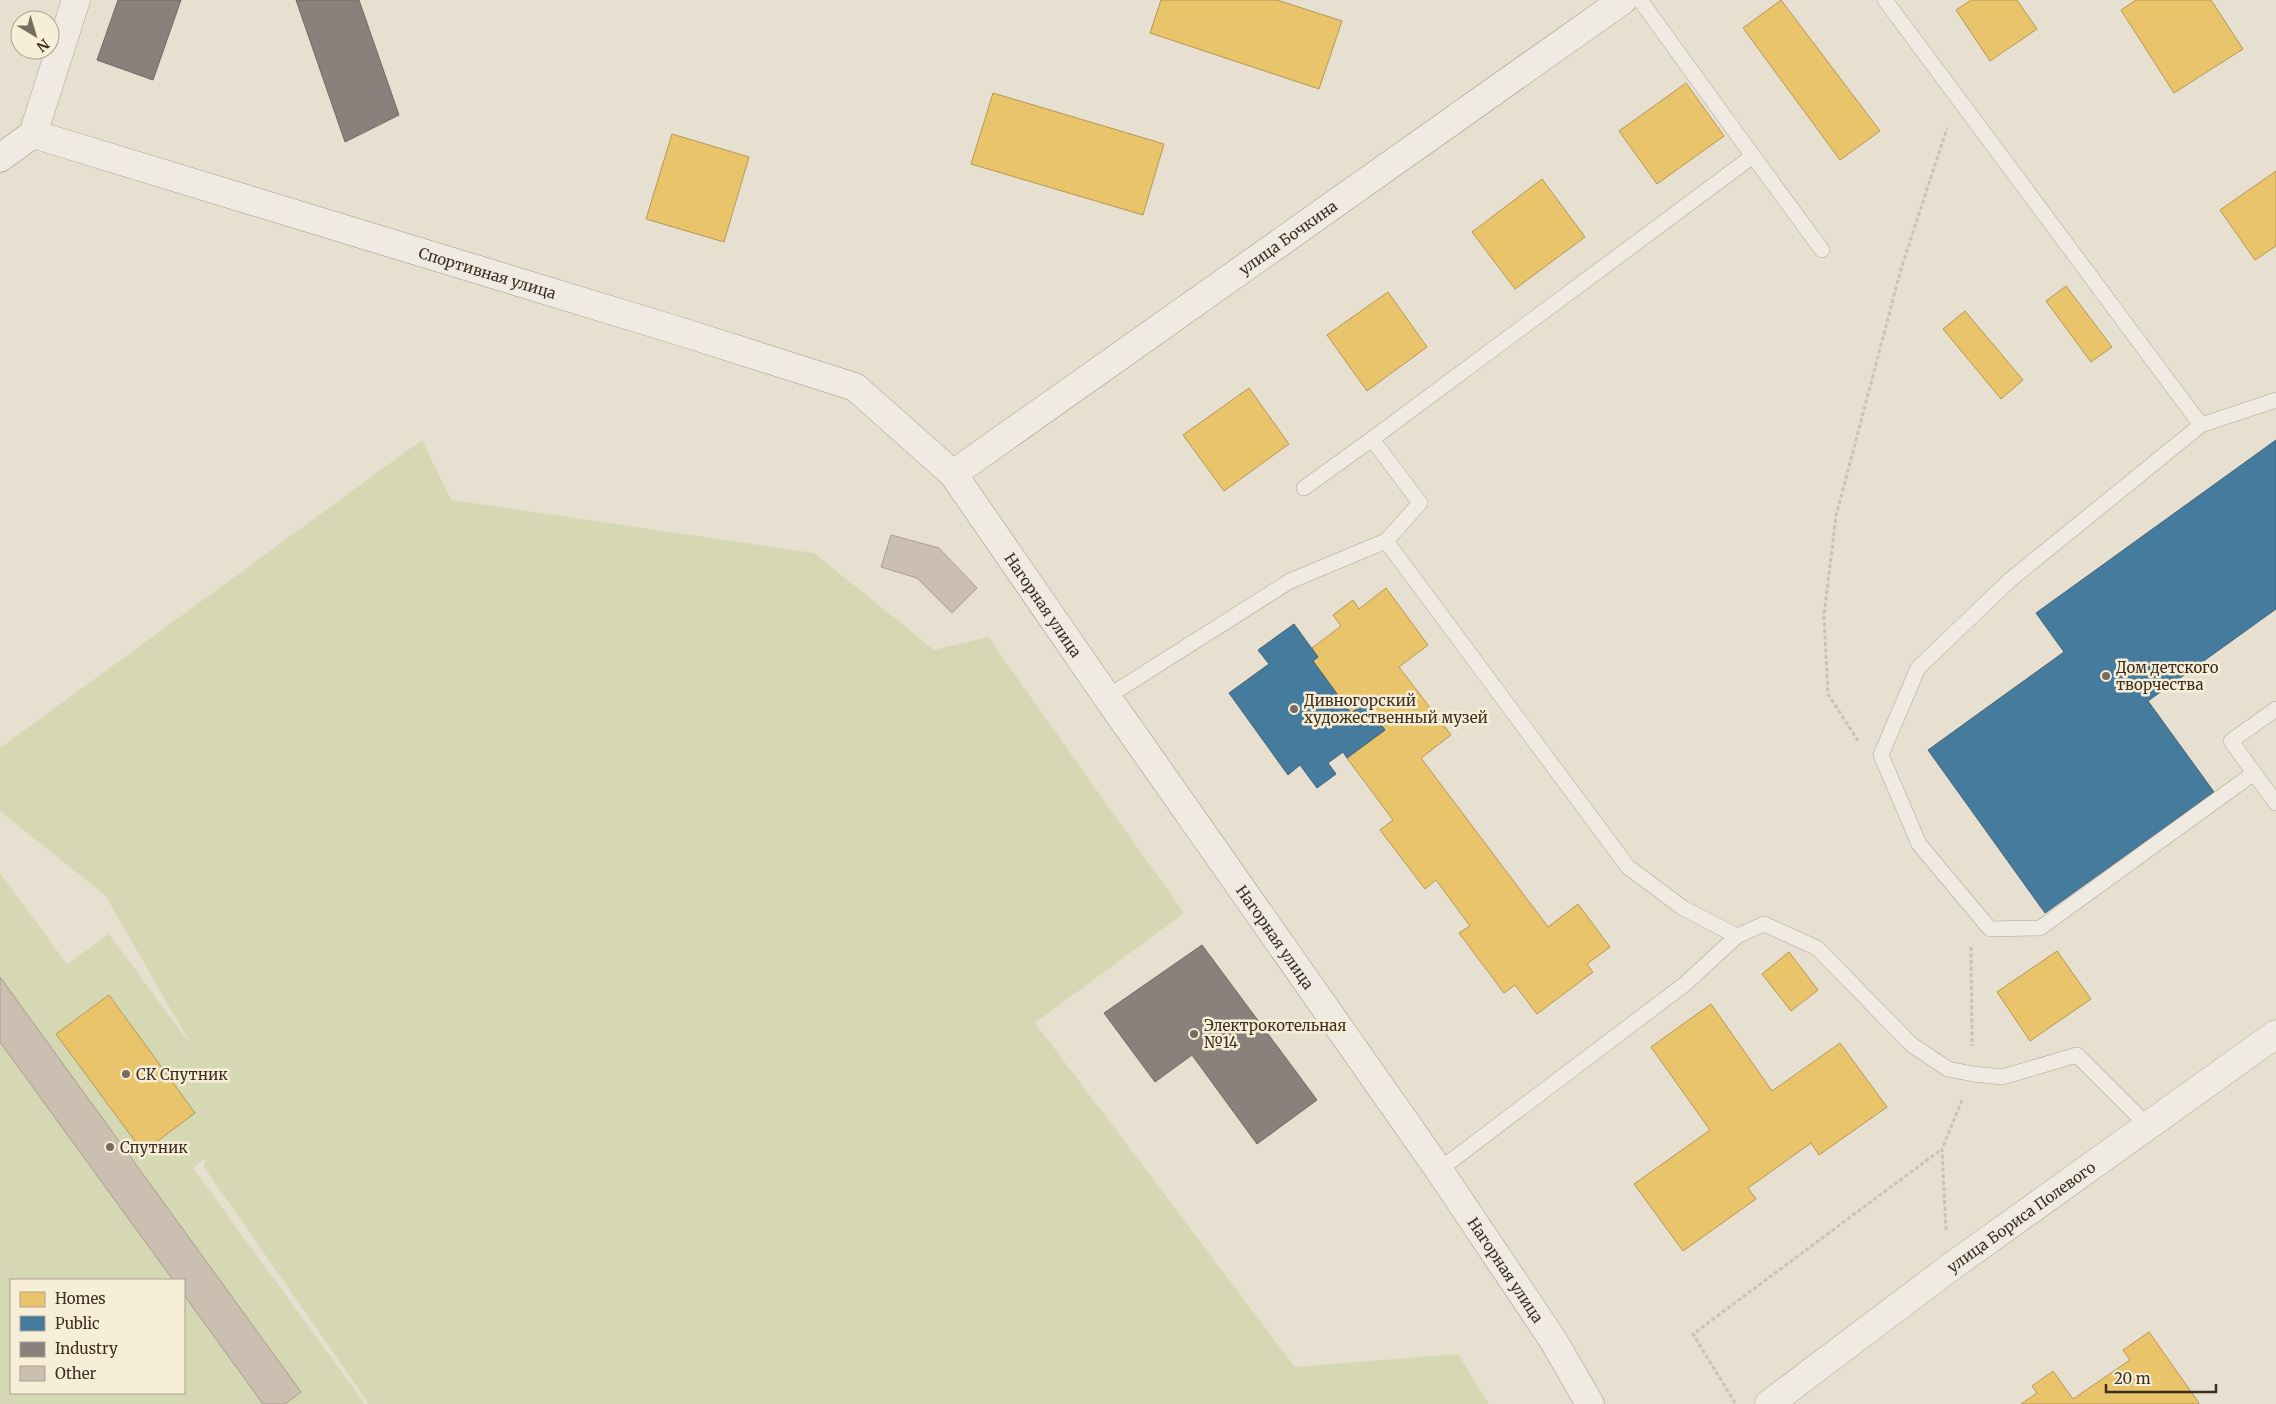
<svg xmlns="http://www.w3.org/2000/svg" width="2276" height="1404" viewBox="0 0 2276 1404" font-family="Merriweather,serif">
<rect width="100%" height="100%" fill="#e7e0d1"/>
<!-- green -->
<path fill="#d6d7b3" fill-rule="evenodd" d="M 422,440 L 451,500 L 814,553 L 934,650 L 988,637 L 1184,913 L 1035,1023 L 1295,1367 L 1458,1354 L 1489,1404 L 369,1404 L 204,1167 L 206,1158 L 193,1168 L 365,1404 L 0,1404 L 0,873 L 67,964 L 109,934 L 193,1048 L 105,895 L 0,811 L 0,748 ZM 11,1280 L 184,1280 L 184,1393 L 11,1393 Z"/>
<!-- homes -->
<path fill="#e9c46a" stroke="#b59754" d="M 1161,0 L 1277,0 L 1342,21 L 1319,89 L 1150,33 Z
M 1781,0 L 1880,131 L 1840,160 L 1743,28 Z
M 1971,0 L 2017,0 L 2037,29 L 1990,61 L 1956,10 Z
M 2136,0 L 2211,0 L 2243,49 L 2174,93 L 2121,10 Z
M 1686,83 L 1724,136 L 1657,184 L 1619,131 Z
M 993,93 L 1164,144 L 1143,215 L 971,164 Z
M 672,134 L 749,157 L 724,242 L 646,219 Z
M 2276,171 L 2276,246 L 2255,260 L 2220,210 Z
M 1542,179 L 1585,237 L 1515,289 L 1472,232 Z
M 2066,286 L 2112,347 L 2091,362 L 2046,301 Z
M 1388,292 L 1427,347 L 1367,391 L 1327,335 Z
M 1965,311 L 2023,380 L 2001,399 L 1943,329 Z
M 1249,388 L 1289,444 L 1224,491 L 1183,435 Z
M 1386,588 L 1428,645 L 1399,667 L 1451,735 L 1421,758 L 1548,927 L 1578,904 L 1610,947 L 1587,964 L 1593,972 L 1537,1014 L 1515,985 L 1504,993 L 1459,933 L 1470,926 L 1436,880 L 1425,889 L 1380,830 L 1393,820 L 1347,758 L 1385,730 L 1365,703 L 1351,713 L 1313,661 L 1318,657 L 1312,648 L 1341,626 L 1333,615 L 1353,600 L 1359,609 Z
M 2057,951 L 2091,999 L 2030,1041 L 1997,992 Z
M 1789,952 L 1818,990 L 1791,1011 L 1762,974 Z
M 109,995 L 195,1113 L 143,1152 L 56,1034 Z
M 1711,1004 L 1772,1091 L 1840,1043 L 1887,1107 L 1819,1155 L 1811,1143 L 1748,1188 L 1756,1199 L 1683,1251 L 1634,1184 L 1710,1130 L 1651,1047 Z
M 2149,1332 L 2199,1403 L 2198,1404 L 2021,1404 L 2037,1393 L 2032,1386 L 2053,1371 L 2073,1399 L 2130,1360 L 2123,1350 Z"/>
<!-- public -->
<path fill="#457b9d" stroke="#436478" d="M 2276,440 L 2276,609 L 2148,701 L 2214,792 L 2045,913 L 1928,750 L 2064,652 L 2036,613 Z
M 1294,624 L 1318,657 L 1313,661 L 1351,713 L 1365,703 L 1385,730 L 1347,758 L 1343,752 L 1328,763 L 1336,774 L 1317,788 L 1300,765 L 1288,775 L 1229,693 L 1269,664 L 1258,650 Z"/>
<!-- industry -->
<path fill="#8a817c" stroke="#736860" d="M 118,0 L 181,0 L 153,80 L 97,60 Z
M 296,0 L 359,0 L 399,115 L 345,142 Z
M 1202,945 L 1317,1100 L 1257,1144 L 1192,1055 L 1155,1082 L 1104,1013 Z"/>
<!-- building -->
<path fill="#cbbfb2" stroke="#a89c90" d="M 891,535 L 939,548 L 977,588 L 952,613 L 917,578 L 881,567 Z
M 0,977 L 301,1392 L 285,1404 L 263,1404 L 184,1295 L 184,1280 L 173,1280 L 0,1042 Z"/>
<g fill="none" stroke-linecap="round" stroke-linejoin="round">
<!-- service casing -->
<g stroke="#ada599" stroke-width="16">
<path id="service" d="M 1640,0 L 1753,156
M 1885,0 L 2201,425 L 2276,400
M 2201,425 L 2010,580 L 1918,668 L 1881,755 L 1919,844 L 1990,929 L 2040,928 L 2254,773 L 2276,803
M 1304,488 L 1372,439
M 1386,541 L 1628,867 L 1683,908 L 1737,936
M 1107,697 L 1290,581 L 1386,541 L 1420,503 L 1372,439 L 1753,156 L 1822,250
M 2254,773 L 2231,741 L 2276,709
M 1439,1170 L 1685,984 L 1737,936 L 1764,924 L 1817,948 L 1912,1045 L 1948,1069 L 1973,1074 L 2002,1077 L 2077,1055 L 2148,1126"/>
</g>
<!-- tertiary casing -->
<g stroke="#ada599" stroke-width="29">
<g id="tertiary">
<path d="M 33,134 L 76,0"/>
<path id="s1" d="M 1769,1404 L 1948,1269 L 2276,1034"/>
</g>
</g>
<!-- secondary casing -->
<g stroke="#9c958a" stroke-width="29">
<g id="secondary">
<path id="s2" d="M 0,158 L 33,134 L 679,331 L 855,387 L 953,474 L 1107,697 L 1439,1170 L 1553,1340 L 1590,1404"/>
<path id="s3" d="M 953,474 L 1623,0"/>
</g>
</g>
<!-- path -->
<path stroke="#c8c2b9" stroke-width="3" stroke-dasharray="4 2.5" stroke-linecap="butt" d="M 1858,741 L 1828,694 L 1824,615 L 1836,516 L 1901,269 L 1947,128
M 1971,947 L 1972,1046
M 1946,1230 L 1942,1149 L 1962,1100
M 1735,1403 L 1693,1334 L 1942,1149"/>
<!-- service -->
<use href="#service" stroke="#efebe3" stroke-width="15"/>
<!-- tertiary -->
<use href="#tertiary" stroke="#efebe3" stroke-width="28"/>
<!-- secondary -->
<use href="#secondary" stroke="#efebe3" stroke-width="28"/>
</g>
<!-- markers -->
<g fill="#786c5e" stroke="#f7eed8" stroke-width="2">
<circle cx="2106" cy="676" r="5"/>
<circle cx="1294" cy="709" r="5"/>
<circle cx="1194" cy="1034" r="5"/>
<circle cx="126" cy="1074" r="5"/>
<circle cx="110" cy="1147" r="5"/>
</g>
<g text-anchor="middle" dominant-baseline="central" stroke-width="5" stroke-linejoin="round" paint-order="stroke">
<!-- street labels -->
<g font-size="15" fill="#3d2e20" stroke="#f7eed8">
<text stroke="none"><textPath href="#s3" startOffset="410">улица Бочкина</textPath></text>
<text stroke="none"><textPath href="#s2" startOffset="516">Спортивная улица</textPath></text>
<text stroke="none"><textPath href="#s2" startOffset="1191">Нагорная улица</textPath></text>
<text stroke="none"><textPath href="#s2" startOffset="1596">Нагорная улица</textPath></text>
<text stroke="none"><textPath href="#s1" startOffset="314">улица Бориса Полевого</textPath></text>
<text stroke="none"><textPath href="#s2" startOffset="2001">Нагорная улица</textPath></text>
</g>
<!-- poi labels -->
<g font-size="15" fill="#3d2e20" stroke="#f7eed8" text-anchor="start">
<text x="2116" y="667">Дом детского<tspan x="2116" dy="17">творчества</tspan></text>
<text x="1304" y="700">Дивногорский<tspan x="1304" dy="17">художественный музей</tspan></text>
<text x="1204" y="1025">Электрокотельная<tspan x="1204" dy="17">№14</tspan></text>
<text x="136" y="1074">СК Спутник</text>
<text x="120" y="1147">Спутник</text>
</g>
</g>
<!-- legend -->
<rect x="10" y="1279" width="175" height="115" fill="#f7eed8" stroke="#ada18e"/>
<rect x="20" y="1292" width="25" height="15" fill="#e9c46a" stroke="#ada18e"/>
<text x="55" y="1304" font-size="15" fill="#3d2e20">Homes</text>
<rect x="20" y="1316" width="25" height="15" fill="#457b9d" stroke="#ada18e"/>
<text x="55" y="1329" font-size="15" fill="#3d2e20">Public</text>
<rect x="20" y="1342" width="25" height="15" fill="#8a817c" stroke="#ada18e"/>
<text x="55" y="1354" font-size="15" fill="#3d2e20">Industry</text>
<rect x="20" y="1366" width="25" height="15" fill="#cbbfb2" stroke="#ada18e"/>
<text x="55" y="1379" font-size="15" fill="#3d2e20">Other</text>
<!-- north arrow -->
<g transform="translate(35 35) rotate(142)"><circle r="24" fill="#f7eed8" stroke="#ada18e"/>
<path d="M0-4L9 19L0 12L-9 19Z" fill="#786c5e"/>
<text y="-8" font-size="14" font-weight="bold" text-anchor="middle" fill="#3d2e20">N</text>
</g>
<!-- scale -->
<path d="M2106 1384v8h110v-8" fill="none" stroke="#3d2e20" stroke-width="2.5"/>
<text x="2114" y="1384" font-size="15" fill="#3d2e20" stroke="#f7eed8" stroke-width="4" paint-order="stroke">20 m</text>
</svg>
